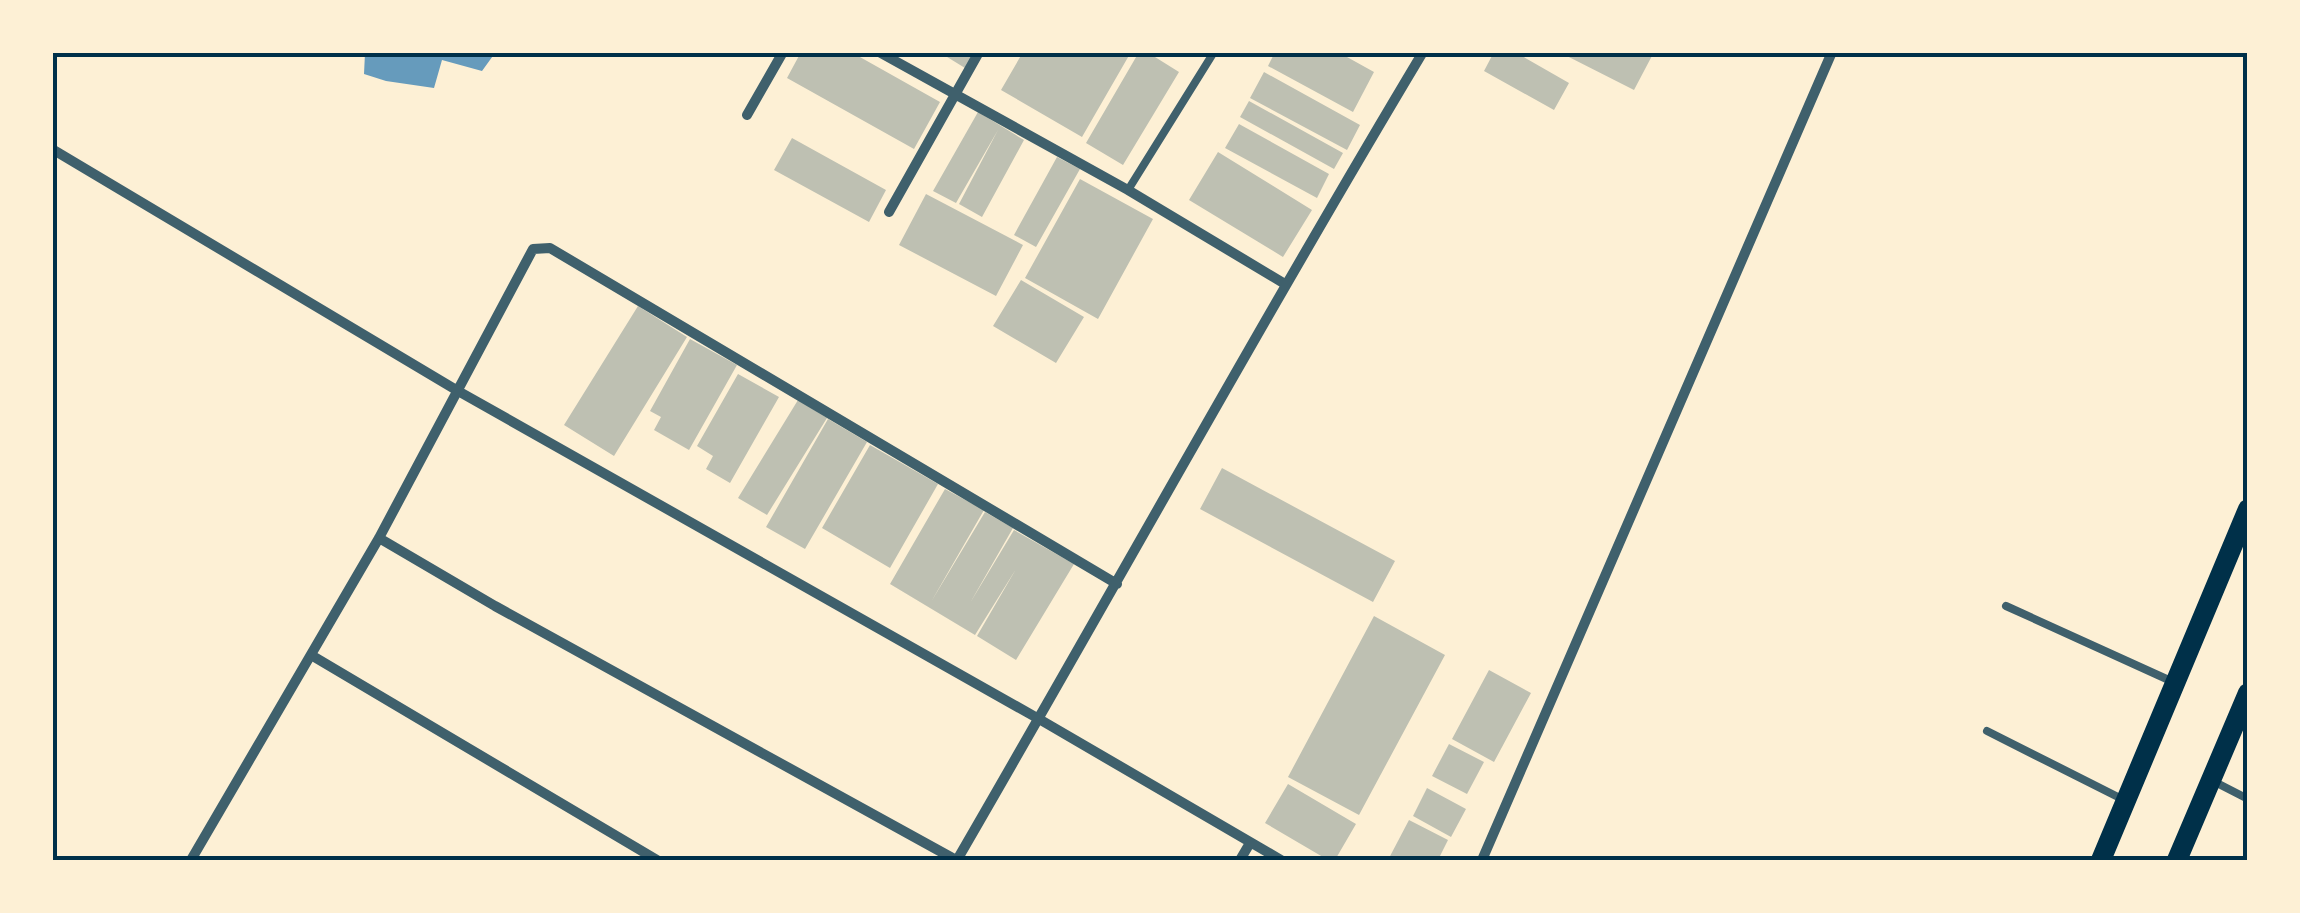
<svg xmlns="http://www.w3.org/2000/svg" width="2300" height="913" viewBox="0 0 2300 913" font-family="Lato,sans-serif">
<rect width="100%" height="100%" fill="#fdf0d5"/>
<!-- water -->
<path fill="#669bbc" d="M 365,53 L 365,52 L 495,53 L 482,71 L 442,60 L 434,88 L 386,81 L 364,74 Z"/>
<!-- building -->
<path fill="#bec0b2" d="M 801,52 L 851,52 L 940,102 L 914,149 L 787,78 Z
M 939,52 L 974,52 L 965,68 Z
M 1023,52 L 1131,52 L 1082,137 L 1001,90 Z
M 1139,52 L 1147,52 L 1179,72 L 1123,165 L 1086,143 Z
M 1275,52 L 1338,52 L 1374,72 L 1353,112 L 1268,66 Z
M 1494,52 L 1515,52 L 1569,83 L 1554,110 L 1484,71 Z
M 1559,52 L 1654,52 L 1634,90 Z
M 1264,72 L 1360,125 L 1347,150 L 1250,98 Z
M 1249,101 L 1343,153 L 1334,169 L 1240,117 Z
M 978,112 L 1024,140 L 982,217 L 959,204 L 998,130 L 956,203 L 933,191 Z
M 1239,124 L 1329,174 L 1317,198 L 1225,148 Z
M 792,138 L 886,190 L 869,222 L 774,170 Z
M 1218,152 L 1312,210 L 1283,257 L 1189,200 Z
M 1057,157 L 1080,169 L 1036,247 L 1014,235 Z
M 1080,179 L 1153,219 L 1098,319 L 1025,278 Z
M 926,194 L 1023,245 L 996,296 L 899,245 Z
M 1021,280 L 1084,317 L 1056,363 L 993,326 Z
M 638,306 L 687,337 L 614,456 L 564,425 Z
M 690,339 L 737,365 L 689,450 L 654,430 L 661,417 L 650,411 Z
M 738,374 L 779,397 L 730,483 L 706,469 L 713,456 L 697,446 Z
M 798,400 L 827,418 L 767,515 L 738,498 Z
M 828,419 L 867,442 L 805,549 L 766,527 Z
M 870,445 L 938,484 L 890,568 L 822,528 Z
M 1222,468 L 1395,561 L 1373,602 L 1200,509 Z
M 945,489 L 984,510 L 931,602 L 985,512 L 1013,528 L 970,603 L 1014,530 L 1074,564 L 1016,660 L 977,636 L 1016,569 L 975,635 L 890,584 Z
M 1374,616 L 1445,655 L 1359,815 L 1288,777 Z
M 1489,670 L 1531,693 L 1494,762 L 1452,739 Z
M 1449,744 L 1484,762 L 1467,794 L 1432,776 Z
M 1288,784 L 1356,824 L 1335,860 L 1328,860 L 1265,823 Z
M 1427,788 L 1466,809 L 1451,837 L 1413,816 Z
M 1409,820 L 1448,840 L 1438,860 L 1388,860 Z"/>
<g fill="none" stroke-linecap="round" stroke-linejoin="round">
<!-- service -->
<path stroke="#3f606c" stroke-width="8" d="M 1128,190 L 1214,52
M 2006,606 L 2171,681
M 1987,731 L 2122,799
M 2211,780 L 2248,799"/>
<!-- minor -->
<path stroke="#3f606c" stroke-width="10" d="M 879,52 L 1128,190 L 1285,284
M 747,115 L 783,52
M 52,149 L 458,391 L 1039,719 L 1281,860
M 889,212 L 979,52
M 379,538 L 495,606 L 956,860
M 311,655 L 657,860
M 191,860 L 379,538 L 533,249 L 550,248 L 1117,584
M 957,860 C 1113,591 1263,319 1423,52
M 1240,860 L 1250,843
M 1482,860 L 1832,52"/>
<!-- secondary -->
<path stroke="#003049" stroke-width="20" d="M 2101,860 L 2248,509
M 2177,860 L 2248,693"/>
</g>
<!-- border -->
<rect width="2300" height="913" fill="none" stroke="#fdf0d5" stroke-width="110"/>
<rect x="55" y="55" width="2190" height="803" fill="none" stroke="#003049" stroke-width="4"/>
</svg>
